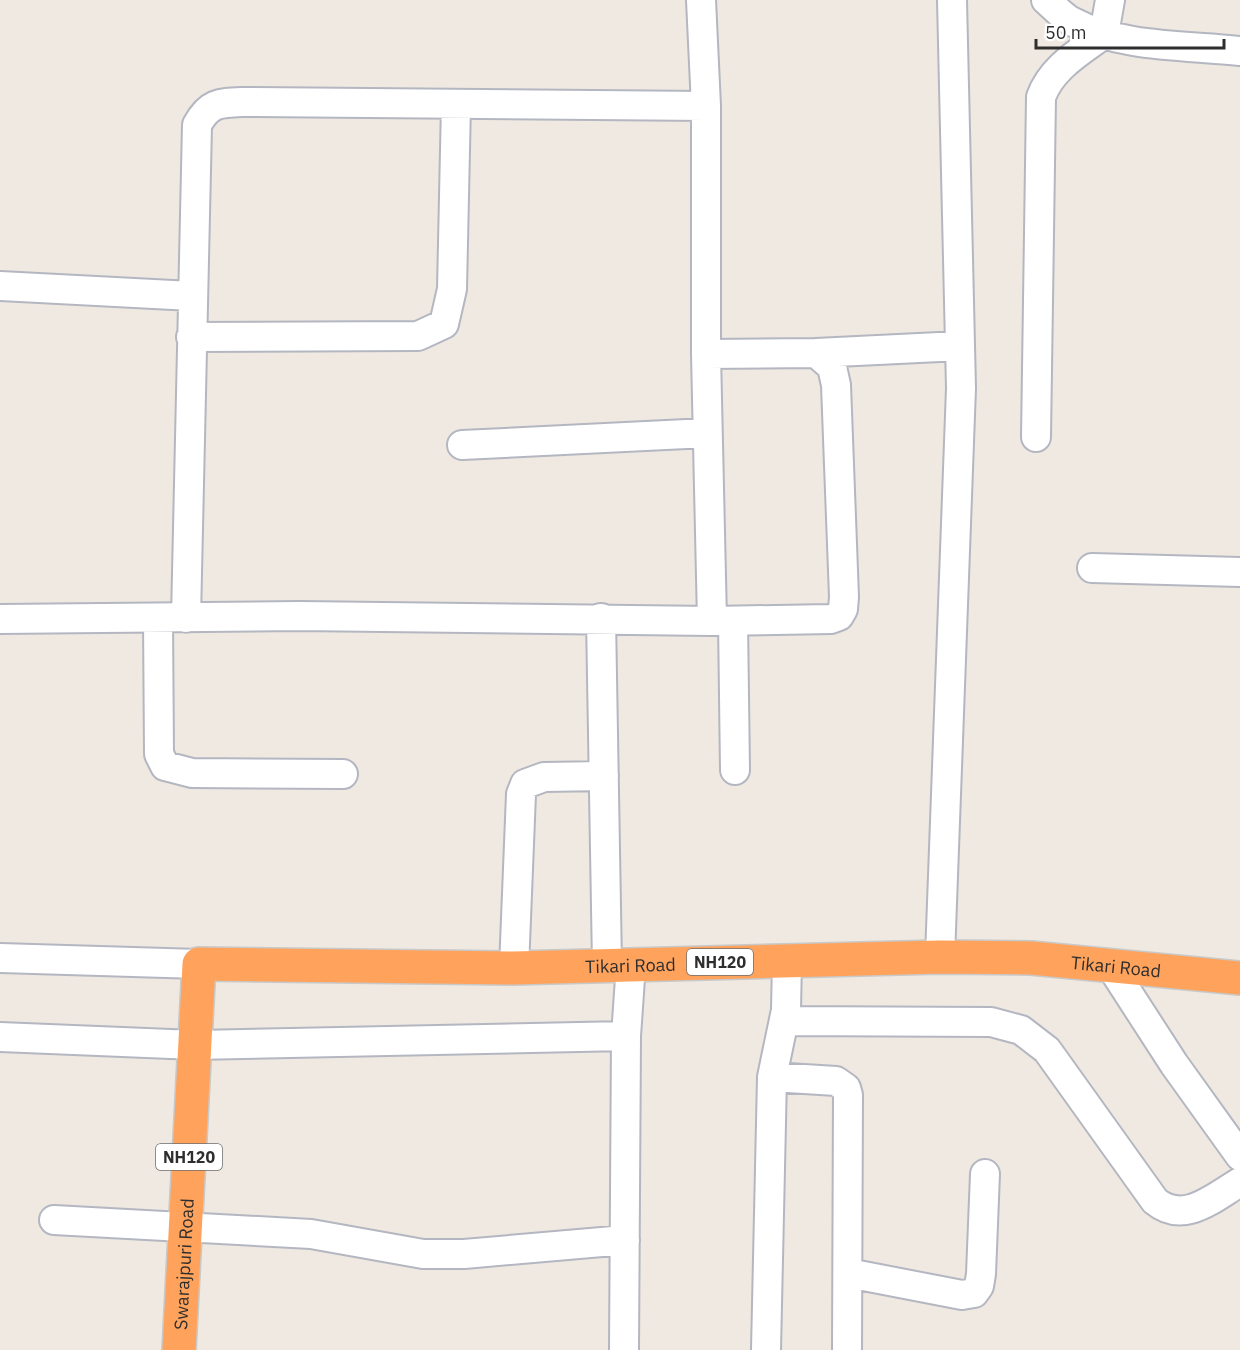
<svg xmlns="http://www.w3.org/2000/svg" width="1240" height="1350" viewBox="0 0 1240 1350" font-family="'IBM Plex Sans',sans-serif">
<rect width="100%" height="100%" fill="#efe9e1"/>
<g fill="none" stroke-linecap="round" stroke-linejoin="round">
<!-- minor casing -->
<g stroke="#b4b7c1" stroke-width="32">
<path id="minor" d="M 701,0 L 706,106 L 706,354 L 712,621
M 1046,0 C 1054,7 1062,16 1071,21 C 1121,48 1185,45 1240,51
M 0,286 L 192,296
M 191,337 L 418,336 L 444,324 L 452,289 L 456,104
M 816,353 L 960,346
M 1036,437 L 1041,97 C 1052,67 1080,52 1104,34 L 1110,0
M 462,445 L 707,433
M 1092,568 L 1240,572
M 186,618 L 197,125 C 209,103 218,103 243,102 L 706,106
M 601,618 L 607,965
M 0,619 L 299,616 L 712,621 L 831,619 L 839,616 L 843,609 L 844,597 L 836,385 L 832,367 L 816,353 L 706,354
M 158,619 L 159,754 L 165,766 L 192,773 L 343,774
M 733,621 L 735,770
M 940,957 L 961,388 L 952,0
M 0,958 L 199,964
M 1110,965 L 1174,1064 L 1240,1156
M 514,968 L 521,794 L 525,784 L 544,777 L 604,776
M 784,1021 L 991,1022 L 1021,1030 L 1047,1050 L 1155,1201 C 1184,1225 1213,1198 1240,1182
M 0,1037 L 195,1045 L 626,1036
M 772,1077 L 836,1081 L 846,1088 L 848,1095 L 847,1350
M 54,1220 L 311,1234 L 423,1254 L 464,1254 L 625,1240
M 848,1273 L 962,1295 L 974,1293 L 979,1286 L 981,1274 L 985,1174
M 624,1350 L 626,1036 L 631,964
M 766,1350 L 772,1077 L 786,1010 L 787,960"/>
</g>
<!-- highway casing -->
<g stroke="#c9c9c9" stroke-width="36">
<g id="highway">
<path id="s1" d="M 179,1350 L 199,964 L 514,968 L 940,957 L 1031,958 L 1240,978"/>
</g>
</g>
<!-- minor -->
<use href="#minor" stroke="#fff" stroke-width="28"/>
<!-- highway -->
<use href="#highway" stroke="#ffa35c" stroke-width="33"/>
</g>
<g text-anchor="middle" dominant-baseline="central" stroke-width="6" stroke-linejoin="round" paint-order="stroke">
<!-- shield labels -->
<g fill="#fff" stroke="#6d6d6d" stroke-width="1.5">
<rect x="687" y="949" width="66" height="26" rx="4.5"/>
<rect x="156" y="1144" width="66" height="26" rx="4.5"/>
</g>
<g font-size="16" font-weight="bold" fill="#2e2e2e">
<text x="720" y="962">NH120</text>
<text x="189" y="1157">NH120</text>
</g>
<!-- street labels -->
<g font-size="18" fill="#2e2e2e" stroke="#fff">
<text stroke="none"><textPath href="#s1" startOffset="818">Tikari Road</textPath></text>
<text stroke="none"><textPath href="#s1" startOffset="1304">Tikari Road</textPath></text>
<text stroke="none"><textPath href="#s1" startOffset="86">Swarajpuri Road</textPath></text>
</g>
</g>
<!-- scale -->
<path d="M1036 39v9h188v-9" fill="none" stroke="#2e2e2e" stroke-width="3"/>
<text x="1045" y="39" font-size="18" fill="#2e2e2e" stroke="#ffffff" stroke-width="4.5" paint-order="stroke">50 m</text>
</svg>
